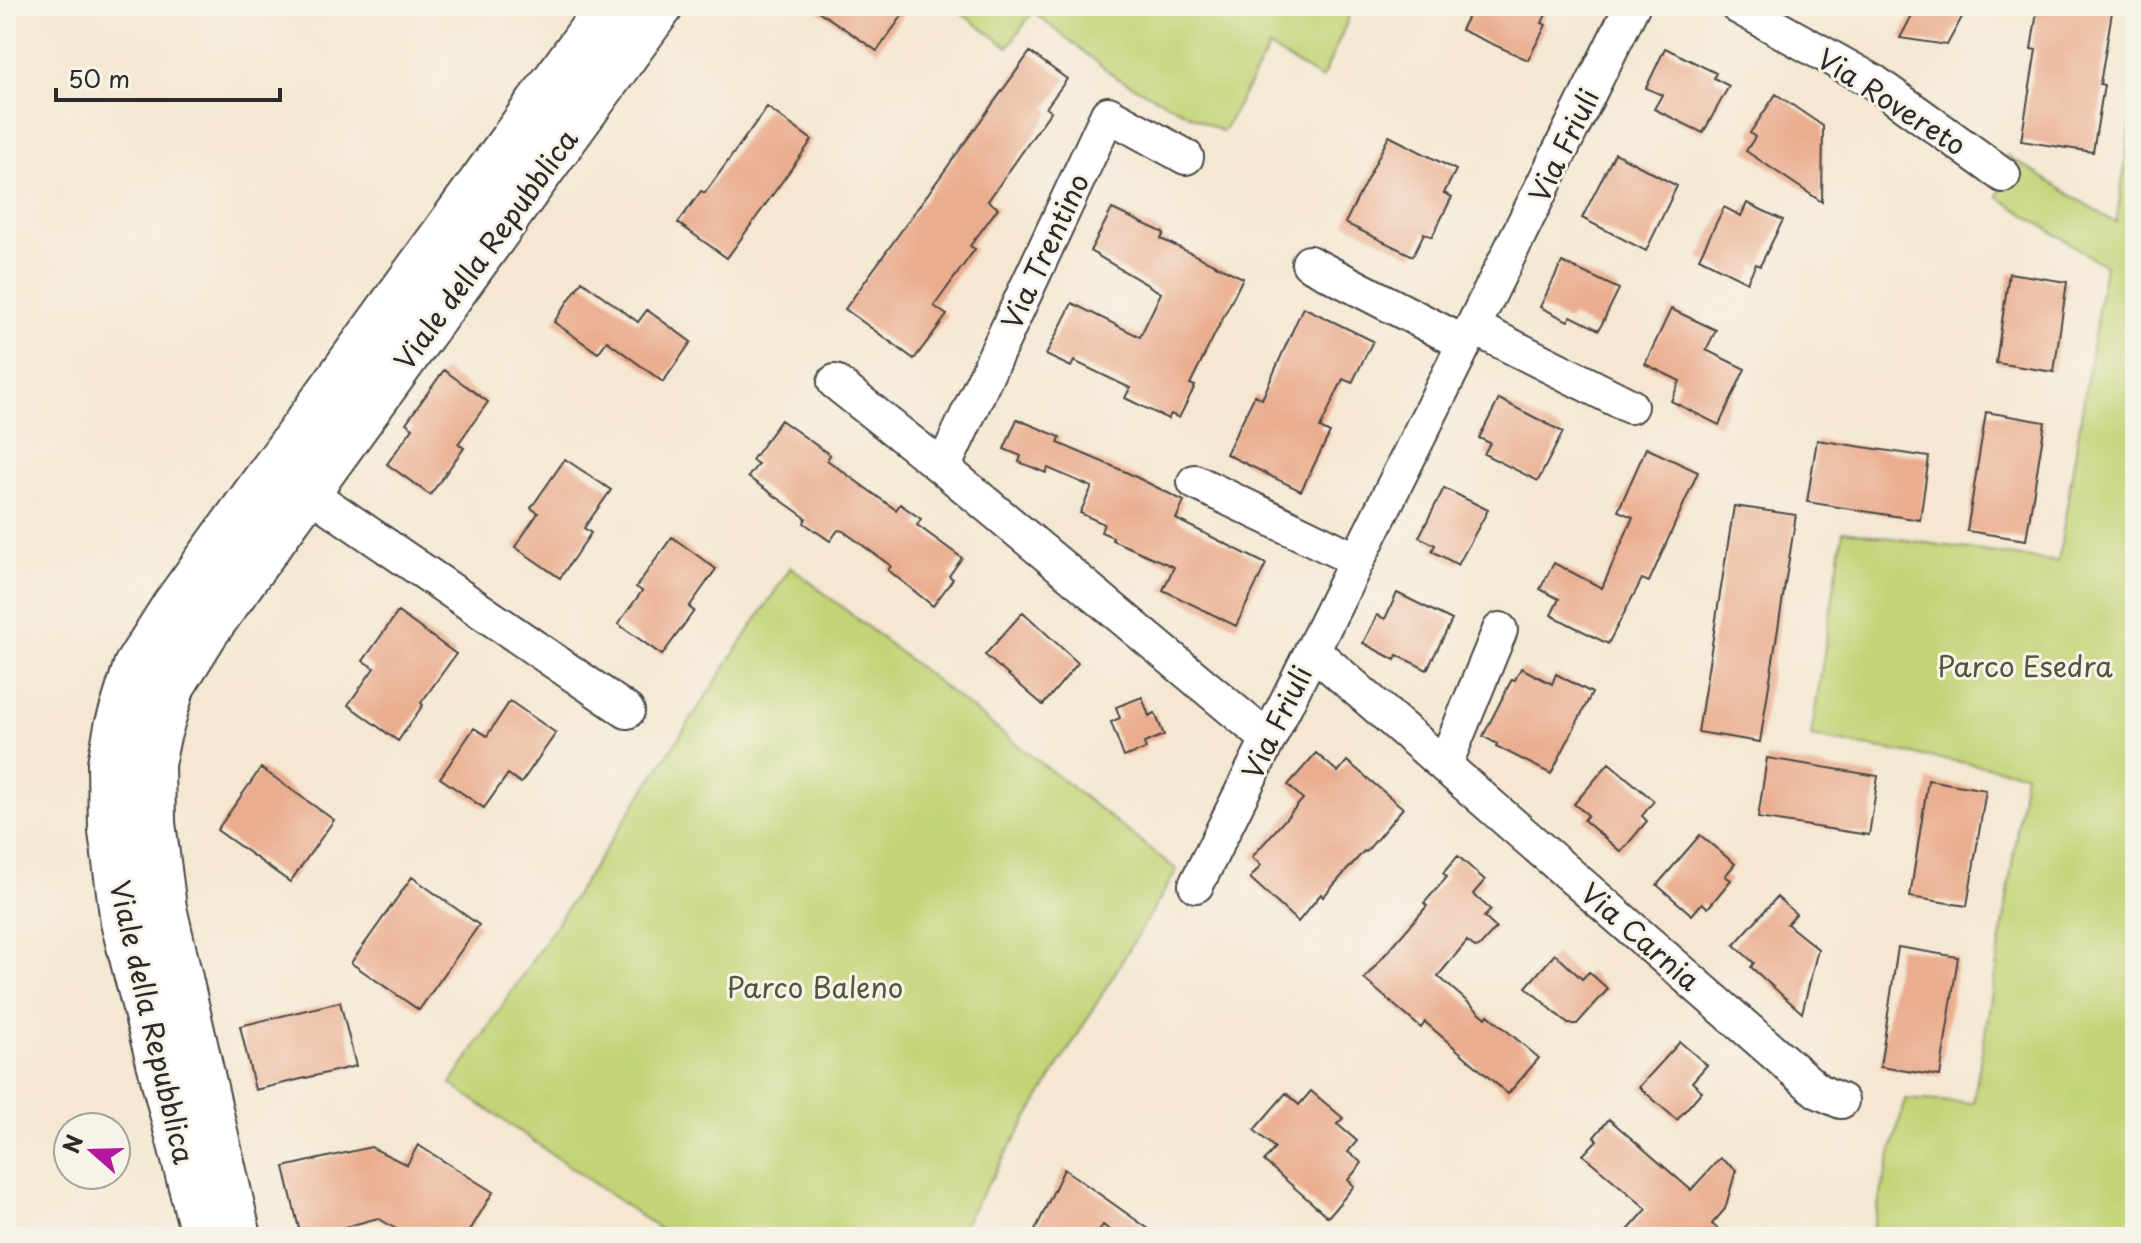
<svg xmlns="http://www.w3.org/2000/svg" width="2141" height="1243" viewBox="0 0 2141 1243" font-family="'Playpen Sans',sans-serif">
<rect width="100%" height="100%" fill="#f7f3e8"/>
<filter id="ink" filterUnits="userSpaceOnUse"><feTurbulence type="fractalNoise" baseFrequency=".0125" numOctaves="2"/><feDisplacementMap in="SourceGraphic" scale="16" xChannelSelector="R" yChannelSelector="G"/><feConvolveMatrix kernelMatrix="1 2 1 2 8 2 1 2 1" color-interpolation-filters="sRGB"/></filter>
<filter id="wash" filterUnits="userSpaceOnUse"><feTurbulence type="fractalNoise" baseFrequency=".006" numOctaves="4" result="noise"/><feDisplacementMap in="SourceGraphic" scale="32" xChannelSelector="R" yChannelSelector="G"/><feGaussianBlur stdDeviation="1.8" result="paint"/><feColorMatrix in="noise" values="0 0 0 0 0 0 0 0 0 0 0 0 0 0 0 0 0 1.4 0 .05"/><feComposite in="paint" operator="in"/></filter>
<g filter="url(#wash)">
<rect width="100%" height="100%" fill="#f5e7d1"/>
<!-- green -->
<path fill="#c2d477" stroke="#768051" stroke-width="2" d="M 951,6 L 1354,6 L 1322,79 L 1269,48 L 1223,132 L 1117,78 L 1033,12 L 1008,47 Z
M 2135,100 L 2135,1237 L 1870,1237 L 1905,1099 L 1973,1103 L 2002,934 L 2025,773 L 1811,737 L 1843,531 L 2058,562 L 2105,266 L 1998,197 L 2007,155 L 2116,223 Z
M 791,567 L 1177,870 L 956,1237 L 671,1237 L 451,1084 Z"/>
<g id="blocks">
<!-- building -->
<path fill="#eaad8f" d="M 811,6 L 909,6 L 877,51 Z
M 1473,6 L 1550,6 L 1542,23 L 1546,25 L 1528,60 L 1461,30 Z
M 1917,6 L 1968,6 L 1947,45 L 1900,38 Z
M 2038,6 L 2113,6 L 2100,84 L 2104,85 L 2093,152 L 2021,141 L 2036,50 L 2031,49 Z
M 1665,48 L 1716,73 L 1714,78 L 1729,86 L 1703,133 L 1654,109 L 1662,95 L 1646,88 Z
M 1030,52 L 1067,79 L 1046,108 L 1051,111 L 988,201 L 998,208 L 970,246 L 975,249 L 934,306 L 947,315 L 914,359 L 845,309 Z
M 1776,94 L 1823,126 L 1822,202 L 1746,151 L 1755,137 L 1750,133 Z
M 767,107 L 812,140 L 727,258 L 678,223 L 701,191 L 705,193 Z
M 1389,136 L 1456,170 L 1444,193 L 1452,197 L 1432,237 L 1424,233 L 1413,256 L 1345,223 Z
M 1615,153 L 1677,186 L 1646,251 L 1582,218 Z
M 1747,203 L 1783,220 L 1760,266 L 1756,264 L 1747,282 L 1699,258 L 1724,207 L 1741,216 Z
M 1112,209 L 1164,233 L 1161,239 L 1243,278 L 1190,384 L 1195,386 L 1179,418 L 1171,414 L 1168,419 L 1125,398 L 1130,388 L 1074,361 L 1071,367 L 1046,355 L 1072,303 L 1140,337 L 1161,293 L 1090,251 Z
M 1562,262 L 1619,289 L 1599,330 L 1571,316 L 1568,321 L 1540,307 Z
M 2009,273 L 2067,282 L 2054,372 L 1996,363 Z
M 582,281 L 638,322 L 647,310 L 691,342 L 663,382 L 607,341 L 598,353 L 554,322 Z
M 1303,307 L 1373,341 L 1352,383 L 1343,379 L 1320,428 L 1330,433 L 1301,491 L 1226,454 L 1255,395 L 1262,399 Z
M 1671,309 L 1716,330 L 1706,350 L 1745,369 L 1719,425 L 1671,401 L 1680,381 L 1645,364 Z
M 444,370 L 488,402 L 458,444 L 464,448 L 430,495 L 387,464 L 413,428 L 406,423 Z
M 1499,399 L 1563,432 L 1538,481 L 1484,454 L 1490,443 L 1479,438 Z
M 1986,412 L 2045,422 L 2026,540 L 1967,531 Z
M 1017,419 L 1060,437 L 1058,443 L 1126,472 L 1184,501 L 1176,519 L 1266,564 L 1236,626 L 1163,590 L 1174,567 L 1112,540 L 1113,537 L 1101,532 L 1104,524 L 1080,513 L 1092,487 L 1048,468 L 1046,473 L 1019,462 L 1021,456 L 1004,449 Z
M 781,420 L 830,455 L 827,460 L 896,510 L 900,504 L 921,519 L 917,525 L 962,558 L 949,576 L 953,579 L 933,606 L 888,570 L 891,566 L 843,531 L 838,530 L 830,541 L 804,523 L 806,518 L 748,477 L 758,464 L 752,460 Z
M 1817,440 L 1929,457 L 1920,520 L 1807,502 Z
M 1646,448 L 1698,472 L 1649,582 L 1642,579 L 1608,644 L 1551,615 L 1559,599 L 1540,589 L 1554,563 L 1602,588 L 1633,517 L 1618,511 Z
M 565,459 L 611,490 L 584,528 L 591,533 L 560,578 L 515,547 L 538,513 L 531,508 Z
M 1444,488 L 1488,510 L 1458,565 L 1432,551 L 1435,545 L 1419,537 Z
M 1734,506 L 1796,515 L 1760,742 L 1698,732 Z
M 672,537 L 716,569 L 689,607 L 694,611 L 662,655 L 618,624 L 642,591 L 636,587 Z
M 1397,593 L 1452,620 L 1427,670 L 1397,655 L 1395,660 L 1363,643 L 1377,615 L 1385,619 Z
M 398,612 L 456,654 L 421,703 L 423,705 L 398,741 L 348,705 L 374,668 L 363,661 Z
M 1023,612 L 1078,663 L 1043,705 L 985,655 Z
M 1521,668 L 1552,684 L 1556,674 L 1592,693 L 1551,774 L 1496,746 L 1497,744 L 1483,736 L 1512,679 L 1515,680 Z
M 1142,697 L 1149,716 L 1155,713 L 1164,735 L 1144,743 L 1146,749 L 1124,757 L 1111,722 L 1120,718 L 1116,707 Z
M 510,701 L 556,733 L 521,783 L 508,774 L 484,808 L 440,778 L 474,728 L 487,736 Z
M 1316,753 L 1338,772 L 1347,761 L 1403,808 L 1366,852 L 1364,851 L 1323,897 L 1321,894 L 1298,922 L 1250,878 L 1261,865 L 1252,857 L 1303,799 L 1288,785 Z
M 1767,758 L 1878,776 L 1869,835 L 1758,818 Z
M 1609,763 L 1654,801 L 1642,816 L 1647,821 L 1621,852 L 1584,820 L 1588,815 L 1574,804 Z
M 261,768 L 334,820 L 290,882 L 217,830 Z
M 1928,780 L 1986,790 L 1967,906 L 1910,897 Z
M 1700,835 L 1735,864 L 1725,876 L 1731,880 L 1708,908 L 1702,903 L 1692,915 L 1657,885 Z
M 1458,856 L 1485,880 L 1473,894 L 1491,910 L 1484,917 L 1496,928 L 1479,947 L 1476,948 L 1467,941 L 1438,976 L 1486,1018 L 1488,1015 L 1539,1058 L 1508,1094 L 1425,1022 L 1421,1028 L 1364,979 L 1427,906 L 1424,903 L 1447,877 L 1443,873 Z
M 412,877 L 479,925 L 419,1010 L 351,963 Z
M 1777,897 L 1796,914 L 1787,924 L 1818,949 L 1802,1013 L 1751,967 L 1754,963 L 1734,945 Z
M 1898,947 L 1958,957 L 1940,1076 L 1880,1067 Z
M 1555,954 L 1582,979 L 1589,972 L 1608,989 L 1577,1024 L 1568,1024 L 1526,987 Z
M 340,1002 L 356,1066 L 255,1090 L 240,1026 Z
M 1680,1042 L 1707,1065 L 1692,1082 L 1702,1091 L 1677,1120 L 1639,1087 Z
M 1311,1091 L 1343,1118 L 1337,1124 L 1357,1141 L 1348,1152 L 1362,1163 L 1348,1180 L 1354,1186 L 1328,1217 L 1264,1161 L 1275,1148 L 1254,1130 L 1286,1093 L 1299,1105 Z
M 1609,1119 L 1691,1190 L 1720,1158 L 1736,1170 L 1725,1209 L 1712,1224 L 1727,1237 L 1622,1237 L 1647,1209 L 1583,1155 L 1597,1140 L 1594,1137 Z
M 418,1145 L 493,1192 L 466,1237 L 409,1237 L 378,1218 L 341,1228 L 341,1230 L 301,1237 L 284,1167 L 371,1147 L 407,1165 Z
M 1064,1169 L 1160,1237 L 1119,1237 L 1103,1225 L 1095,1237 L 1032,1237 Z"/>
</g>
</g>
<g filter="url(#ink)">
<use href="#blocks" fill-opacity="0" stroke="#494744" stroke-width="2"/>
<g fill="none" stroke-linecap="round" stroke-linejoin="round">
<!-- street casing -->
<g stroke="#494744" stroke-width="38">
<path id="street" d="M 1737,6 L 1874,82 L 2003,175
M 1309,263 L 1464,343
M 1473,327 L 1630,406
M 835,382 L 943,468 L 1268,739
M 943,468 L 1108,114 L 1186,157
M 287,478 L 627,711
M 1195,482 L 1357,560
M 1312,650 L 1818,1091 L 1841,1101
M 1445,764 L 1500,630
M 1196,885 L 1632,6"/>
</g>
<!-- secondary casing -->
<g stroke="#494744" stroke-width="48">
<path id="secondary" d="M 204,1237 L 123,922 L 111,831 L 110,763 L 117,727 L 136,666 L 174,606 L 609,6
M 239,1237 L 164,908 L 153,823 L 152,764 L 158,736 L 173,685 L 206,632 L 661,6"/>
</g>
<!-- street -->
<use href="#street" stroke="#fff" stroke-width="34"/>
<!-- secondary -->
<use href="#secondary" stroke="#fff" stroke-width="44"/>
</g>
</g>
<g text-anchor="middle" dominant-baseline="central" stroke-width="6" stroke-linejoin="round" paint-order="stroke">
<!-- street labels -->
<g font-size="28" fill="#2b2b2b" stroke="#f7f3e8">
<text transform="translate(1892 101) rotate(33)">Via Rovereto</text>
<text transform="translate(1563 145) rotate(-64)">Via Friuli</text>
<text transform="translate(485 249) rotate(-54)">Viale della Repubblica</text>
<text transform="translate(1044 251) rotate(-65)">Via Trentino</text>
<text transform="translate(1276 722) rotate(-64)">Via Friuli</text>
<text transform="translate(1641 936) rotate(41)">Via Carnia</text>
<text transform="translate(153 1022) rotate(77)">Viale della Repubblica</text>
</g>
<!-- park labels -->
<g font-size="28" fill="#51553e" stroke="#f7f3e8">
<text x="2025" y="665">Parco Esedra</text>
<text x="815" y="986">Parco Baleno</text>
</g>
</g>
<!-- margin -->
<rect width="2141" height="1243" fill="none" stroke="#f7f3e8" stroke-width="32"/>
<!-- north arrow -->
<g transform="translate(92 1151) rotate(290)"><circle r="38" fill="#f7f3e8" stroke="#a5a39c" stroke-width="2"/>
<path d="M0-6L14 30L0 20L-14 30Z" fill="#b5179e"/>
<text y="-12" font-size="22" font-weight="bold" text-anchor="middle" fill="#2b2b2b">N</text>
</g>
<!-- scale -->
<path d="M56 88v12h224v-12" fill="none" stroke="#2b2b2b" stroke-width="4"/>
<text x="68" y="88" font-size="24" fill="#2b2b2b" stroke="#f7f3e8" stroke-width="6" paint-order="stroke">50 m</text>
</svg>
